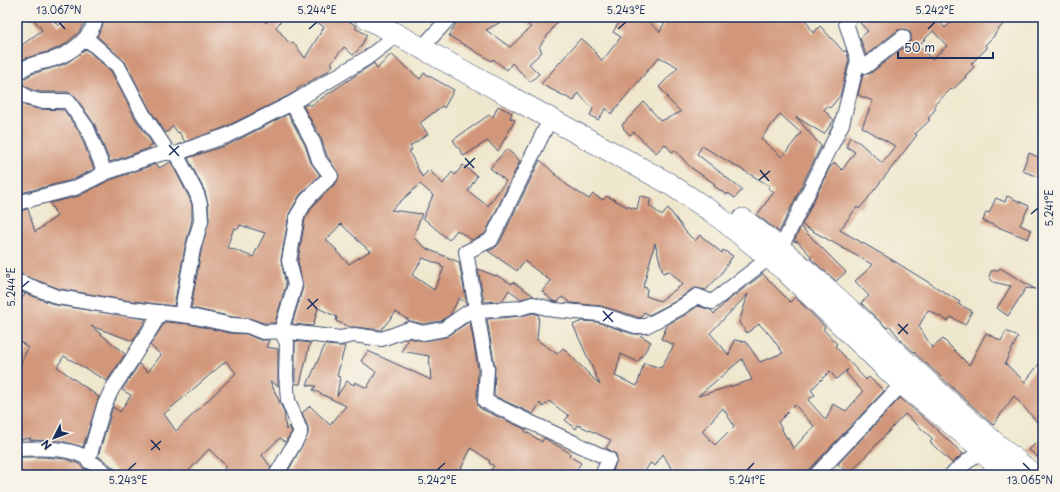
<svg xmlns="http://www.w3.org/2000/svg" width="1060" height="492" viewBox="0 0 1060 492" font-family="'Playpen Sans',sans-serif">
<rect width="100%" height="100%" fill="#f7f3e8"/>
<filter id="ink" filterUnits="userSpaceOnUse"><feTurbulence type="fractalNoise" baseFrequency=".025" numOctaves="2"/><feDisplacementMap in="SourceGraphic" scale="8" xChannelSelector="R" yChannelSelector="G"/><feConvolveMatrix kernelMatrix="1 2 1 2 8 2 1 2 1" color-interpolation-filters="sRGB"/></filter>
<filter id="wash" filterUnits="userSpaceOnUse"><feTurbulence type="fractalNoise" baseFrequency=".012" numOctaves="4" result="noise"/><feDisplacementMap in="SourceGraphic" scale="16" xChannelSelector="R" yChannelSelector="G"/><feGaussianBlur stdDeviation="0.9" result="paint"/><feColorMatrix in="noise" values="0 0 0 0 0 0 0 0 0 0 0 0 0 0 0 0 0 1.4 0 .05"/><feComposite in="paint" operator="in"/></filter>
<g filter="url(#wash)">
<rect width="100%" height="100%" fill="#efe7cd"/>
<g id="blocks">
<!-- building -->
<path fill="#d2977a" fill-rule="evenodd" d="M 32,17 L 52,17 L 58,26 L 70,17 L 88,17 L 79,32 L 64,45 L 51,51 L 26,58 L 17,63 L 17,49 L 42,30 Z
M 105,17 L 260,17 L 266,23 L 270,17 L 284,17 L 276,27 L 290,44 L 293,42 L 305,58 L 324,27 L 310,17 L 341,17 L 357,26 L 355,28 L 367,35 L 360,48 L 353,55 L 344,47 L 331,63 L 333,65 L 328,71 L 297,89 L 298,90 L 288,96 L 223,128 L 185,142 L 179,132 L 178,133 L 173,126 L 166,133 L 150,110 L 125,62 L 97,36 L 102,27 Z
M 460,17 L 510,17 L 486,30 L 510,47 L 531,27 L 518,17 L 561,17 L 539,47 L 542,52 L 529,64 L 539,74 L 530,82 L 512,63 L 507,70 L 493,59 L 492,61 L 449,36 Z
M 622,17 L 644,17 L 660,32 L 667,17 L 789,17 L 791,20 L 797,17 L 804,17 L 813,33 L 820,26 L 844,52 L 846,50 L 849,60 L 840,96 L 830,108 L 827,106 L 824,110 L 834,120 L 824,134 L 796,117 L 821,146 L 779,232 L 757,215 L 774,192 L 768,188 L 770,186 L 702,146 L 697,154 L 742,190 L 735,198 L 728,193 L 727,195 L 714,186 L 715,184 L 690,167 L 675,150 L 672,152 L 665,144 L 656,153 L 634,132 L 630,135 L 623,128 L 624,127 L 622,125 L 644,102 L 661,121 L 681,112 L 667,98 L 668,97 L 659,87 L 678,67 L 659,57 L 611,114 L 606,108 L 598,120 L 590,115 L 593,109 L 578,93 L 574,101 L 541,84 L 581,38 L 591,47 L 602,61 L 621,37 L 613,32 ZM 780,114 L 801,133 L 782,157 L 761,139 Z
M 866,17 L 935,17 L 945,28 L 957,17 L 1009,17 L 994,35 L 994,36 L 985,45 L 987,48 L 971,64 L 974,67 L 965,76 L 966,77 L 952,90 L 951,89 L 934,105 L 936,108 L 928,119 L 930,120 L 915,134 L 917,135 L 865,202 L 859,209 L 857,207 L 840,230 L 894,261 L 960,302 L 958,304 L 972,311 L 965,325 L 951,317 L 948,321 L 928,310 L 919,326 L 932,348 L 943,339 L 969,365 L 986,333 L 1001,341 L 1006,331 L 1018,337 L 1005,363 L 1025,382 L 1043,359 L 1043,416 L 1037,422 L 1014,396 L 993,425 L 901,340 L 890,326 L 887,328 L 861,303 L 869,296 L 855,281 L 873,265 L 802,225 L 830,167 L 835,163 L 842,170 L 855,152 L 847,147 L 847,143 L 850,137 L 860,143 L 882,163 L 895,146 L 862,127 L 873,101 L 858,95 L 863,74 L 867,74 L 871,73 L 908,44 L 911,40 L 911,35 L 909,31 L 906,29 L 898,30 L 866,55 L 860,38 L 868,31 L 860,23 ZM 933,31 L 947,46 L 932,59 L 918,46 Z
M 86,49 L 111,71 L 135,118 L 153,145 L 149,147 L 150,148 L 110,162 L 95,125 L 75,96 L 68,92 L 41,92 L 32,90 L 19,82 L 32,74 L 65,64 Z
M 391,54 L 420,79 L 424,73 L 454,90 L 444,108 L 442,106 L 420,123 L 428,134 L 410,146 L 412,150 L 409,151 L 422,177 L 429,170 L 443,184 L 452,172 L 455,175 L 463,165 L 477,176 L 468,191 L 488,206 L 506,181 L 490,168 L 507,149 L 520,161 L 485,234 L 472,240 L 457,230 L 449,240 L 423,218 L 433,195 L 420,184 L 391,210 L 422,214 L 413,237 L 427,249 L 459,262 L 467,304 L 459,298 L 450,315 L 441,321 L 423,324 L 410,321 L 396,312 L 381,330 L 355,327 L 349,327 L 336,321 L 337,317 L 318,308 L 313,326 L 292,324 L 303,287 L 298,261 L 305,219 L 313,206 L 337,182 L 339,175 L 327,156 L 321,138 L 303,106 L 308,104 L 310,106 L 374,63 L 377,69 ZM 341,224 L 356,238 L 356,239 L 370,251 L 349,264 L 336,251 L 337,250 L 326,240 ZM 423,258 L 441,265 L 441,267 L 444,268 L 434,290 L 412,275 Z
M 17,101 L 26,106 L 38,109 L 64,110 L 79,132 L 94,169 L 72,180 L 17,194 Z
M 498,106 L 512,113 L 510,118 L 515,120 L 498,151 L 487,141 L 464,156 L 453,140 L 489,115 L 493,117 Z
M 288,114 L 305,145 L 311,163 L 320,175 L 300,195 L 289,214 L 281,260 L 286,285 L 275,323 L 264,323 L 249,318 L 233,317 L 191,308 L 201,251 L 209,220 L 208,204 L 205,192 L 188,158 L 230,144 ZM 240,225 L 265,233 L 253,257 L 227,247 L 234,228 L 238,229 Z
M 1029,153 L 1043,159 L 1043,178 L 1022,171 Z
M 540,160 L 567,185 L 589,199 L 593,194 L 603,200 L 607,196 L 626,206 L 637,209 L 640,196 L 651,198 L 649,205 L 662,216 L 668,208 L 686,232 L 695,241 L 700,235 L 722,253 L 723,250 L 733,256 L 722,272 L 722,273 L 706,290 L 696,288 L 692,289 L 676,301 L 649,315 L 644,312 L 641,318 L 601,306 L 571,303 L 562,297 L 558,302 L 553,301 L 542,291 L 551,281 L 524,261 L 517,271 L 488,251 L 495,248 L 499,244 ZM 655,243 L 663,273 L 669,271 L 683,284 L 660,301 L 646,296 L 647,288 L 643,287 Z
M 171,162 L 189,197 L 192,205 L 192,220 L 185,247 L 174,306 L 124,300 L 60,289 L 17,273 L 17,262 L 19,254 L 18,253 L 21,246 L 17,244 L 17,239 L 19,235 L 17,232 L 17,211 L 28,209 L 35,232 L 57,216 L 50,203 L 79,196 L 108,181 L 156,164 L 157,164 L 159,168 Z
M 1007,196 L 1029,206 L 1020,225 L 1031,230 L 1028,239 L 983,221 L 986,212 L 989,213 L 996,198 L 1005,202 Z
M 801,227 L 846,272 L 836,281 L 810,258 L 812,257 L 797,241 L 795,242 L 794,241 Z
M 1000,268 L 1035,289 L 1026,288 L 1008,316 L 997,308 L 1011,286 L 993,282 L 989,277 L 991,271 L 998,270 Z
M 478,269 L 496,276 L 496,275 L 512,284 L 513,282 L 534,296 L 521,299 L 509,290 L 502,301 L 484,302 Z
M 763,274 L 790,302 L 795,297 L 825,327 L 823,329 L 837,344 L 835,346 L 866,380 L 869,377 L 884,391 L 804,475 L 675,475 L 663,454 L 655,466 L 650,463 L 643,475 L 613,475 L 612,474 L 617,459 L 616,454 L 606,448 L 611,440 L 578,425 L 576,429 L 565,420 L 569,416 L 549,401 L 543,407 L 540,403 L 533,414 L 494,396 L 495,368 L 487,319 L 521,316 L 533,313 L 539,315 L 537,340 L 557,354 L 563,348 L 600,385 L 573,325 L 582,321 L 597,322 L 633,334 L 638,334 L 651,342 L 638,362 L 621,354 L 615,376 L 637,386 L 644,363 L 661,368 L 674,345 L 661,339 L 668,324 L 685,315 L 698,306 L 711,310 L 714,314 L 727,301 ZM 748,294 L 739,323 L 747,333 L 759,324 L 770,335 L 783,353 L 760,362 L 746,342 L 734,340 L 729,355 L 710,333 ZM 742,359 L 752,380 L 698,396 L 736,364 ZM 848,369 L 846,373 L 863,392 L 846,411 L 833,404 L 826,420 L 808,400 L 815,395 L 811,390 L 830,371 L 836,379 ZM 795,405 L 814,426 L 793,449 L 788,438 L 787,439 L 778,422 ZM 723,408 L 734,426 L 715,445 L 702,431 Z
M 22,292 L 56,305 L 146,319 L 133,341 L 91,326 L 125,354 L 107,381 L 64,356 L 57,367 L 99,397 L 83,447 L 61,441 L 29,440 L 31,438 L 17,440 L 17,372 L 28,348 L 17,339 L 17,303 L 26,294 Z
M 470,321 L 478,369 L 477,400 L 478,406 L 481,409 L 525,429 L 525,431 L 542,442 L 544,438 L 570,453 L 569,456 L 581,463 L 573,475 L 487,475 L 494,466 L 489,463 L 490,461 L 471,448 L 458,475 L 286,475 L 308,434 L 308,427 L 302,413 L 310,406 L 330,425 L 346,406 L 313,390 L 316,386 L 307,385 L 325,345 L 339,346 L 345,346 L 337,376 L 340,377 L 337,396 L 347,381 L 354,385 L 355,382 L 367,388 L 376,372 L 361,361 L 368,351 L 431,380 L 429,356 L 402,351 L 407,341 L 406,339 L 409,338 L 424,341 L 446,337 Z
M 165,322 L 189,324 L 230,333 L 246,334 L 260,340 L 269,340 L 266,347 L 278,349 L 278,386 L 270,381 L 284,412 L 286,430 L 289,426 L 292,432 L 285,442 L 280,438 L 262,455 L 271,467 L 268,475 L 221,475 L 226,466 L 209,449 L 185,475 L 117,475 L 114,468 L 98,456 L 113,407 L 120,412 L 131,395 L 122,390 L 139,364 L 148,372 L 161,355 L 150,345 ZM 226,361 L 236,373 L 176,431 L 164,414 Z
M 295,341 L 310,343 L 300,384 L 295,384 Z
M 900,398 L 922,416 L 963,454 L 952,463 L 930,442 L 933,439 L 905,414 L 849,474 L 838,464 Z
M 1037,442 L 1043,447 L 1043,461 L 1029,450 Z
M 18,457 L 42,457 L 66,459 L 79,464 L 82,467 L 92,473 L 91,475 L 17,475 L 17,459 Z"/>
</g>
</g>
<g filter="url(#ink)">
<use href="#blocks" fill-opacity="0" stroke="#3b4b6f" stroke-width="1"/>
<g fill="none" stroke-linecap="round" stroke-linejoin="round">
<!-- minor casing -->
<g stroke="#3b4b6f" stroke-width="16">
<path id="minor" d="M 86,38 L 118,66 L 143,114 L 168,152
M 429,40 L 450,17
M 858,60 L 866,66 L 903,37
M 17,74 C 25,64 41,63 54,59 C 74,52 91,37 97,17
M 17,90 L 28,98 L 40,101 L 68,101 L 87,128 L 105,173
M 550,119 L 491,240 L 466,252 L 487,369 L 485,401 L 609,459 L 602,475
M 176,154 L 197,194 L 200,204 L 201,221 L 193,249 L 181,315
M 17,203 L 75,188 L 105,173 L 153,156 L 168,152 L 176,154 L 199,145 L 226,136 L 292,103 L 367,58 L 397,35
M 780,250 L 842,124 L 858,60 L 846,23 L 850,17
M 17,281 L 58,297 L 123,308 L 190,316 L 232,325 L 248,326 L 263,332 L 281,331 L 340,338 L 354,335 L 382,339 L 409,329 L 423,333 L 444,329 L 468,312 L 520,308 L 533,304 L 554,310 L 599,314 L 636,326 L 646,326 L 680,308 L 697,296 L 712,302 L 769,258
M 17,449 C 37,448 65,447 83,456 C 90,460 101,470 109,475
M 88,461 L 104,406 L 112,389 L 129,364 L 161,312
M 276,475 L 300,434 L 300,430 L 288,400 L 286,375 L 287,343 L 281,331 L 295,285 L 289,261 L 297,216 L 306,201 L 320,186 L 331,176 L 319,160 L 313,142 L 292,103
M 816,475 L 902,384
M 951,475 L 980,451"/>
</g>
<!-- highway casing -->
<g stroke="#3b4b6f" stroke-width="22">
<path id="highway" d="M 365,17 L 668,183 L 715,214 L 784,270 L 902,384 L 977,445 L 980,451 L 1010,475
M 743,219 C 846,297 933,394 1034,475"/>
</g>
<!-- minor -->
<use href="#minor" stroke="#fff" stroke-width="14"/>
<!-- highway -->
<use href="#highway" stroke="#fff" stroke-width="21"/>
</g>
</g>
<!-- ticks -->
<path fill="none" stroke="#1b2f5e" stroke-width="1.5" d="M 59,22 L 65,29M 309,29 L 317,22M 618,29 L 626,22M 928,29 L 935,22M 169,145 L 179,156M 169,155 L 179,146M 465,158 L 474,168M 464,168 L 475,158M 760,170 L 769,181M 759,180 L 770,171M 1031,214 L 1038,208M 22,287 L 29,281M 308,299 L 317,309M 307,309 L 318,299M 603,311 L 613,322M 603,321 L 613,312M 898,324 L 908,334M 898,334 L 908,324M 151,440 L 160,450M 151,450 L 161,441M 1023,463 L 1030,470M 128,470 L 136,463M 437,470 L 445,463M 747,470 L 754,463"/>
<!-- margin -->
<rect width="1060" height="492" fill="none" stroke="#f7f3e8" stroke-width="44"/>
<!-- north arrow -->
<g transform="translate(54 438) rotate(228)" stroke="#f7f3e8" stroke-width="3" paint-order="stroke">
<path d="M0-3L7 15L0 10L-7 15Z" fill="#1b2f5e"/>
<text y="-6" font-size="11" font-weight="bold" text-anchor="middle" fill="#1b2f5e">N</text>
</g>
<!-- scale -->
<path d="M898 52v6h95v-6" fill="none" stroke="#1b2f5e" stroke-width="2"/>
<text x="904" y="52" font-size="12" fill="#1b2f5e" stroke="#f7f3e8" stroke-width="3" paint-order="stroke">50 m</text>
<rect x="22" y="22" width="1016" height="448" fill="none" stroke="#1b2f5e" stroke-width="1.5"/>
<g font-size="10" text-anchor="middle" fill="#1b2f5e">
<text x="59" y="14">13.067°N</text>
<text x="317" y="14">5.244°E</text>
<text x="626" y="14">5.243°E</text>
<text x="935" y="14">5.242°E</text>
<text transform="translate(1049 208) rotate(-90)" y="4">5.241°E</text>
<text transform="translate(11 287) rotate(-90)" y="4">5.244°E</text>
<text x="128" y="484">5.243°E</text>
<text x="437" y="484">5.242°E</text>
<text x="747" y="484">5.241°E</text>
<text x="1030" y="484">13.065°N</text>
</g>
</svg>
